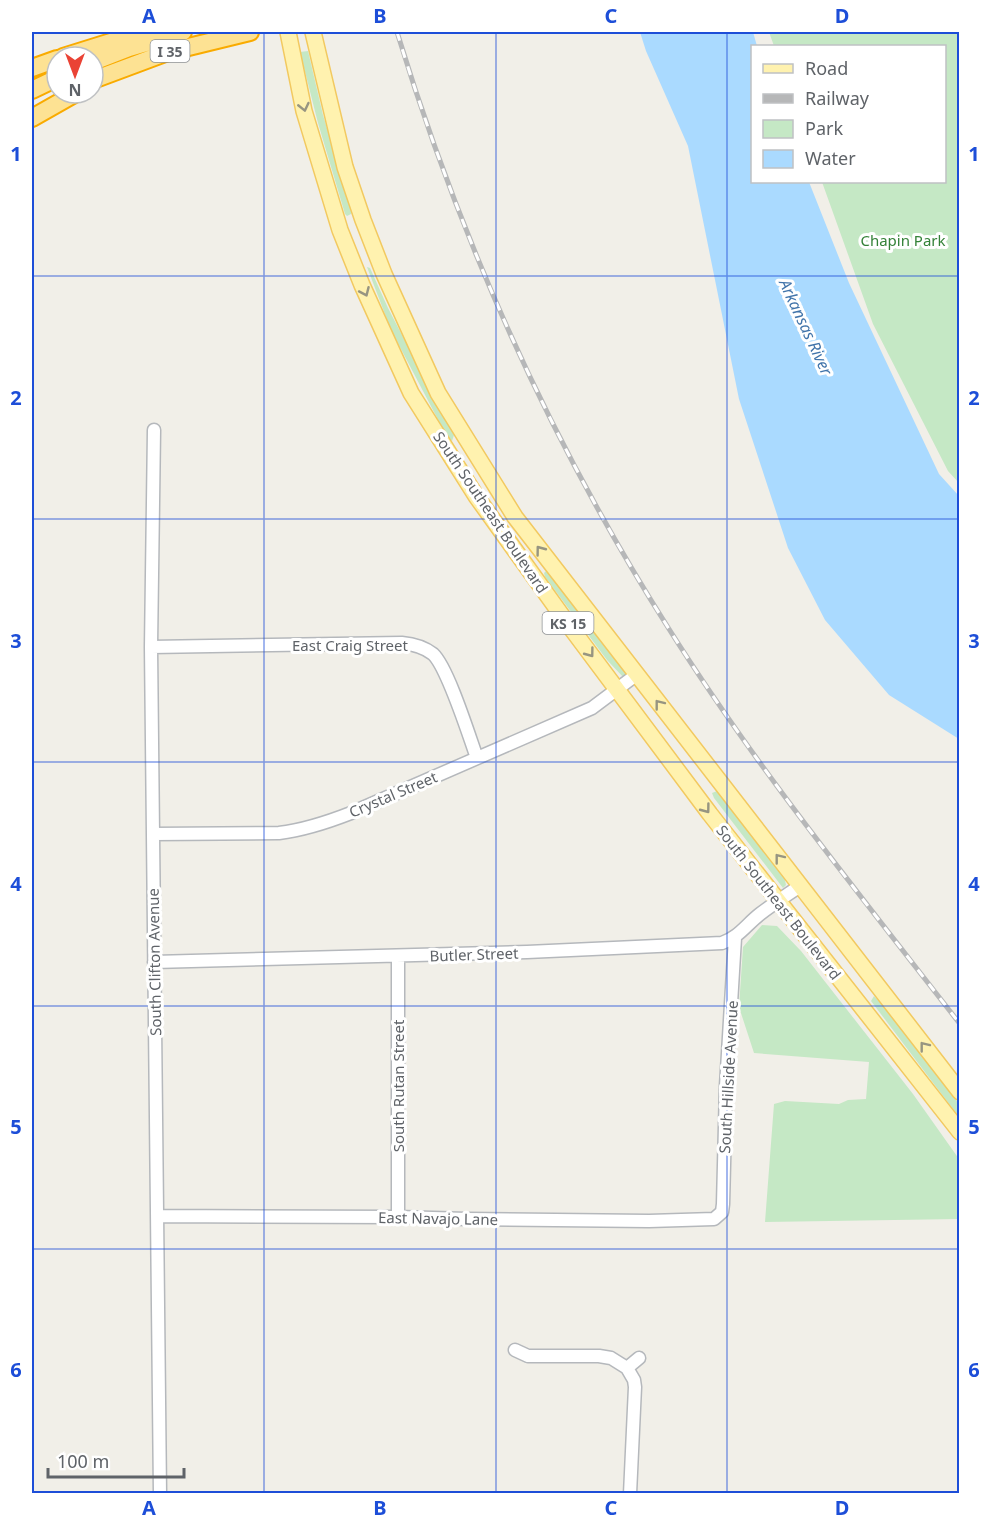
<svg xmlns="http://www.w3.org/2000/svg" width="991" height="1525" viewBox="0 0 991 1525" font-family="'Noto Sans',sans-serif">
<rect width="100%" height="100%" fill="#f1efe8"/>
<!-- green -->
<path fill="#c5e8c5" d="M 769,32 L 959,32 L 959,483 L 948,471 L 873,324 L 822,182 L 944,182 L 944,46 L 774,46 Z
M 308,51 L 323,115 L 352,212 L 351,214 L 347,216 L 345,214 L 318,123 L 300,52 Z
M 367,267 L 370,268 L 388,308 L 454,435 L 452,441 L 445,433 L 391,330 Z
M 546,571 L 550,572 L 627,672 L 627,676 L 624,678 L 607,660 L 545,577 L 544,573 Z
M 717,791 L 720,793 L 784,876 L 786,885 L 783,888 L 714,798 L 712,793 Z
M 762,925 L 777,926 L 801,951 L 913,1094 L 959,1159 L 959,1219 L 765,1222 L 774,1104 L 785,1101 L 839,1104 L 848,1100 L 866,1099 L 869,1062 L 754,1053 L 739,1007 L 743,947 Z
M 874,996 L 885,1008 L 959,1104 L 959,1117 L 871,1001 Z"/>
<!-- water -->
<path fill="#aadaff" d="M 640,32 L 753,32 L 757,46 L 752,46 L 752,182 L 809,182 L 849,283 L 939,474 L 959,496 L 959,739 L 889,695 L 825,620 L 788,548 L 739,399 L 688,146 L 646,51 Z"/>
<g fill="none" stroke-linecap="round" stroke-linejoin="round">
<!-- minor casing -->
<g stroke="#b5b8bc" stroke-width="15">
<path id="minor" d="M 154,430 L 151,647 L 160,1494
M 151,647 L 402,643 C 413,644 424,647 433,654 C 448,668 469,736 477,758
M 153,834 L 279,833 C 304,830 328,822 351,813 L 592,708 L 636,675
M 398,956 L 398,1217
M 154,962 L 527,952 L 722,943 C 739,937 746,925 760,914 C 773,904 787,895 800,886
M 157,1216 L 398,1217 L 467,1219 L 649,1221 L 714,1219 L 722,1212 L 723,1204 L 726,1086 L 735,938
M 515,1350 L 528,1356 L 599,1356 L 611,1358 L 627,1368 L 634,1380 L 635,1387 L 630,1494
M 627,1368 L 639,1358"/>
</g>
<!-- major casing -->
<g stroke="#f2c960" stroke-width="18">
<path id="major" d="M 288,32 L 304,111 L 340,230 L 362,285 L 411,393 L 476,496 L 568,624 L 710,814 L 960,1132
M 313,32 L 345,167 L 363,220 L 384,274 L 438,393 L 515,517 L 960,1092"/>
</g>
<!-- highway casing -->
<g stroke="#f9ab00" stroke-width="20">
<path id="highway" d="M 63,57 L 143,32
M 93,62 L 129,48 L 183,32
M 32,68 L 57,59
M 93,80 L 168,52 L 250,32
M 32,90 L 57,78
M 32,118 L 76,93"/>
</g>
<!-- minor -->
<use href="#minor" stroke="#fff" stroke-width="12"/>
<!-- major -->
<use href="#major" stroke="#fff2af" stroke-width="15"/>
<!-- highway -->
<use href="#highway" stroke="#fde293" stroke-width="16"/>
<!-- rail casing -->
<g stroke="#b6b7b8" stroke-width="5">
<path id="rail" d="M 397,32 C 461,242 551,443 669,629 C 756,767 860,895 960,1024"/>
</g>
<!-- rail -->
<use href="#rail" stroke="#fff" stroke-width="3" stroke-dasharray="9" stroke-linecap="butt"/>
</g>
<!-- one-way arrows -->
<defs><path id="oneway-chevron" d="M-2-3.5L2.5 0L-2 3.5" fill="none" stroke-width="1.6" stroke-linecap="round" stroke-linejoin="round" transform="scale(1.5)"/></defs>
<g stroke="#979581">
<use href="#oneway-chevron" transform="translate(304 107) rotate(77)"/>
<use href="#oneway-chevron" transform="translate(365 292) rotate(66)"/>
<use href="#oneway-chevron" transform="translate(540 550) rotate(-127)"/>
<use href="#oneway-chevron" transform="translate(590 653) rotate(53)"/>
<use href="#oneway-chevron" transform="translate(659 704) rotate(-128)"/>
<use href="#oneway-chevron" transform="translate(706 809) rotate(53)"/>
<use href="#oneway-chevron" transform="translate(779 858) rotate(-128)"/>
<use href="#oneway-chevron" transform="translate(924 1046) rotate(-128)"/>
</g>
<!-- grid -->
<path fill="none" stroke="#1d4ed8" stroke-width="1.5" stroke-opacity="0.55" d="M 264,32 L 264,1494M 496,32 L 496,1494M 727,32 L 727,1494M 32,276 L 960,276M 32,519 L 960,519M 32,762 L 960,762M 32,1006 L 960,1006M 32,1249 L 960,1249"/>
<g text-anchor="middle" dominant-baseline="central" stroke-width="6" stroke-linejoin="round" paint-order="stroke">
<!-- shield labels -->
<g fill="#fff" stroke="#8f9295" stroke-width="1.5">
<rect x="150.5" y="40" width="39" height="22" rx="4.5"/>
<rect x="542.5" y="612" width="51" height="22" rx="4.5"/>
</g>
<g font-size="14" font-weight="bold" fill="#5f6368">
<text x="170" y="51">I 35</text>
<text x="568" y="623">KS 15</text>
</g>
<!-- park labels -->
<g font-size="15" fill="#348238" stroke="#fff">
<text x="903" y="240">Chapin Park</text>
</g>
<!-- street labels -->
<g font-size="15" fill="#5f6368" stroke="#fff">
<text transform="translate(491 512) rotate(56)">South Southeast Boulevard</text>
<text x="350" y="645">East Craig Street</text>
<text transform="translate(393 794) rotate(-23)">Crystal Street</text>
<text transform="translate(779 902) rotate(52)">South Southeast Boulevard</text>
<text transform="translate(474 954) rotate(-2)">Butler Street</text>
<text transform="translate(154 962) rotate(-91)">South Clifton Avenue</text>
<text transform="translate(728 1077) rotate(-87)">South Hillside Avenue</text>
<text transform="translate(398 1086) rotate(-90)">South Rutan Street</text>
<text transform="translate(438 1218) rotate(1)">East Navajo Lane</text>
</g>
<!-- water labels -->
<g font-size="16" font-style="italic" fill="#4174aa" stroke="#fff">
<text transform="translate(806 327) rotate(65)">Arkansas River</text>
</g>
</g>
<!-- border -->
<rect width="991" height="1525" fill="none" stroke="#ffffff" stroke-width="66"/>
<!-- legend -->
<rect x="751" y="45" width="195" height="138" fill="#ffffff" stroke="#bfc1c3" stroke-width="1.5"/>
<rect x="763" y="64" width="30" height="9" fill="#fff2af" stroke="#bfc1c3" stroke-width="1.5"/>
<text x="805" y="75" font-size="18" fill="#5f6368">Road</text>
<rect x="763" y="94" width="30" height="9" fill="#b6b7b8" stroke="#bfc1c3" stroke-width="1.5"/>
<text x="805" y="105" font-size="18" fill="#5f6368">Railway</text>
<rect x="763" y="120" width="30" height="18" fill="#c5e8c5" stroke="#bfc1c3" stroke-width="1.5"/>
<text x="805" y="135" font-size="18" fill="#5f6368">Park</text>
<rect x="763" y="150" width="30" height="18" fill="#aadaff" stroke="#bfc1c3" stroke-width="1.5"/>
<text x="805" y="165" font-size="18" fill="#5f6368">Water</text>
<!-- north arrow -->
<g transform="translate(75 75) rotate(180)"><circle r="28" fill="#ffffff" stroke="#bfc1c3" stroke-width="1.5"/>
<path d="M0-4.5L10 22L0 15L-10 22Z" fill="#ea4335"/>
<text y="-9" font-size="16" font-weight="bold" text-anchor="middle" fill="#5f6368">N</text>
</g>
<!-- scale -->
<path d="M48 1468v9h136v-9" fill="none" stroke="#5f6368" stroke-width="3"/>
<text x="57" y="1468" font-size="18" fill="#5f6368" stroke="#ffffff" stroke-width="4.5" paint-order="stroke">100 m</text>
<rect x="33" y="33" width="925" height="1459" fill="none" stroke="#1d4ed8" stroke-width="2"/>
<g font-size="20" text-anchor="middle" font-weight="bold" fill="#1d4ed8">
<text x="149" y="23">A</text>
<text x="380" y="23">B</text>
<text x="611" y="23">C</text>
<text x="842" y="23">D</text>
<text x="16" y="161">1</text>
<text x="974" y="161">1</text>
<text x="16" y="405">2</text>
<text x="974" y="405">2</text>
<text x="16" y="648">3</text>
<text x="974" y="648">3</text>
<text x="16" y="891">4</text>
<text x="974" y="891">4</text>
<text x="16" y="1134">5</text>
<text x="974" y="1134">5</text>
<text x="16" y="1377">6</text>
<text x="974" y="1377">6</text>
<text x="149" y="1515">A</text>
<text x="380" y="1515">B</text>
<text x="611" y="1515">C</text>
<text x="842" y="1515">D</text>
</g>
</svg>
